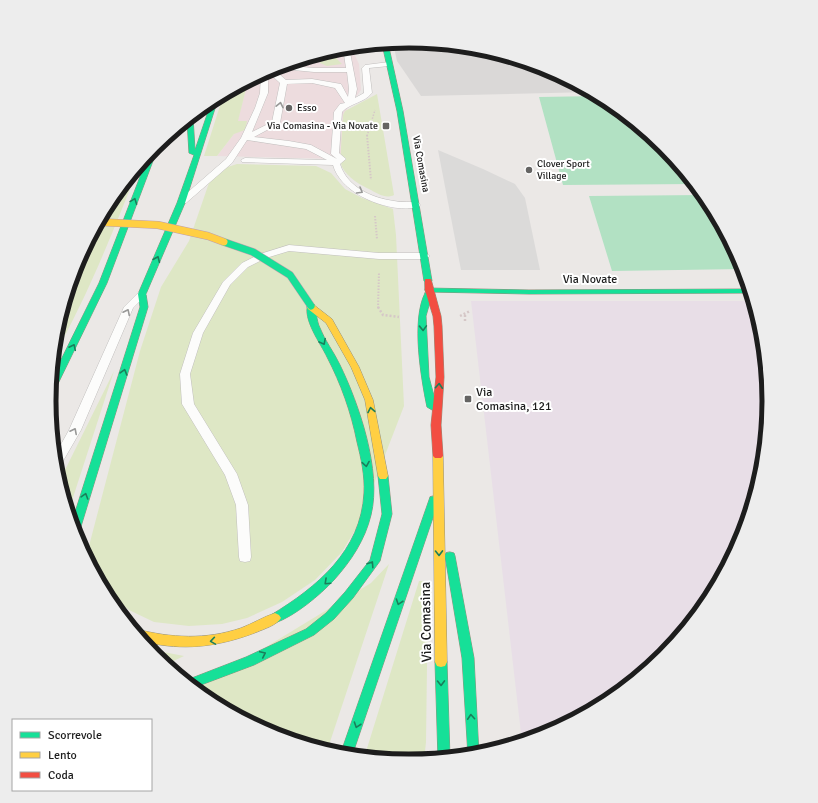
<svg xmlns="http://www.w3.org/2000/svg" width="818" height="803" viewBox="0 0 818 803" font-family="Signika,sans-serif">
<rect width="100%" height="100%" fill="#ebe8e6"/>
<!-- residential -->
<path fill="#dad8d7" d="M 409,41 L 480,48 L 547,69 L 591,92 L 421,96 L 397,61 L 393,43 Z"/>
<!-- commercial -->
<path fill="#eddcde" d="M 351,47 L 359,64 L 361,90 L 343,115 L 342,159 L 217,156 L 234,134 L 248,81 L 271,68 L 339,48 Z"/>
<!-- industrial -->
<path fill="#e8dee7" d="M 471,301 L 753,301 L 763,331 L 769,402 L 763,472 L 742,540 L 709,602 L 664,657 L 609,701 L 547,735 L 522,742 Z"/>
<!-- grass -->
<path fill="#dee7c5" d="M 335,49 L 337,59 L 342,64 L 327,66 L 320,63 L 322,53 Z
M 248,81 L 238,121 L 247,121 L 245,130 L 234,134 L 217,156 L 204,156 L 224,93 Z
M 377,94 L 394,195 C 386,199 378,194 371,190 C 360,185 348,178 342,167 C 339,162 343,124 343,115 L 345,111 Z
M 140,164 C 114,229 88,296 53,357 C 58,302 80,249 109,202 C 117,189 130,176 140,164 Z
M 237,164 L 316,166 L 331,173 L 345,189 L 362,198 L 393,209 L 396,235 L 404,406 L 358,525 L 342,552 L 315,580 L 282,602 L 247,618 L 222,624 L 189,626 L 154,622 L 129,610 L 104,590 L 92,568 L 89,546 L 140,351 L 161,287 L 189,241 L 211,177 L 219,170 Z
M 114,371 L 68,513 L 58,481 L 67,466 Z
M 389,564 L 327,751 L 271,734 L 209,701 L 195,690 L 371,583 Z
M 419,581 L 426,581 L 428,589 L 426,742 L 424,761 L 409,762 L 364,758 Z
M 148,649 L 184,656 L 165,665 Z"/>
<!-- pitch -->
<path fill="#b2e1c3" d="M 599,96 L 609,102 L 664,147 L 695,184 L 563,185 L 539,97 Z
M 703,195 L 709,201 L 744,269 L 612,271 L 589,196 Z"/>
<!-- parking -->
<path fill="#dbdad9" d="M 438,150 L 483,169 L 515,184 L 525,198 L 540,270 L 461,270 Z"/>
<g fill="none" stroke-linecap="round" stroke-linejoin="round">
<!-- lane casing -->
<g stroke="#c1bfbe" stroke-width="1">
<path id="lane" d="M 349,47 L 357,89 L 355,98 L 364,93 L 362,68 L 365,65 L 389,62 L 392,64 L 389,66 L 369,68 L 372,93 C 364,103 350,103 342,112 L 339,153 L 346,159 L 340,164 C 347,187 372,198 394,201 C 402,203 411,201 419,203 L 420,205 L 419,207 C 391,214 341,195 333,165 L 242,162 L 241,160 L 245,158 L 327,160 L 306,149 L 247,140 L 232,163 L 186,203 L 180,203 L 179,201 L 180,199 L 226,159 L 241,138 L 255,108 L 260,93 L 261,74 L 272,68 L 286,80 L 312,79 L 341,84 L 348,97 L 349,89 L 347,72 L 314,72 L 273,68 L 281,65 L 314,68 L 346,68 L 343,48 ZM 268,72 L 280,83 L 272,122 L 252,132 L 268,93 ZM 312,83 L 335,88 L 345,103 L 340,104 L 334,112 L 331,154 L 337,159 L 311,145 L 289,141 L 254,137 L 280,123 L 287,84 Z
M 289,245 L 379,253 L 425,253 L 430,256 L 425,259 L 379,259 L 289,251 L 266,258 L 248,267 L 230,285 L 203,333 L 190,374 L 194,404 L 237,474 L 248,505 L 251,557 L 250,561 L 245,562 L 240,561 L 239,557 L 236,505 L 225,475 L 182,404 L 180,374 L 193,333 L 223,282 L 242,263 L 260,254 Z
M 142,291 L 147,294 L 133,308 L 81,430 L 59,468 L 55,469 L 54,457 L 69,430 L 124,307 L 139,292 Z"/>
</g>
<!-- fast casing -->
<g stroke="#95917e" stroke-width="1">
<path id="fast" d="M 388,43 L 403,111 L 432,281 L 428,283 L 424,281 L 397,111 L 382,44 Z
M 217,98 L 218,99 L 185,203 L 146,294 L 148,307 L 79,533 L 75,537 L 71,525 L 140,307 L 138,294 L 177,203 L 194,155 L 189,153 L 187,120 L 192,116 L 193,117 L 195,150 L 212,100 Z
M 158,144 L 159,145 L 107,283 L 53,394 L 49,397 L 50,382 L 99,283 L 150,151 Z
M 426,288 L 529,290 L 750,289 L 751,293 L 529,294 L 429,292 L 426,292 L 425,290 Z
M 425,293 L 431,293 L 432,295 L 426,316 L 429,377 L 437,407 L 432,410 L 427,407 C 421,378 411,320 425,293 Z
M 308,304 L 314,304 C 317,311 316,320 320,328 C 325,341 334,352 340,365 C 359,404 382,471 371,515 C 365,540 351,561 334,580 C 320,595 295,616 275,623 L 271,621 L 269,618 L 271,615 C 317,587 361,551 364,493 C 365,476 361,458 357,442 C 351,412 341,384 327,357 C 321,344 302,319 308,304 Z
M 383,472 L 386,473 L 388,476 L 392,514 L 380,561 L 353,598 L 334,619 L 314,635 L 254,665 L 193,688 L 184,681 L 246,657 L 306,629 L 326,613 L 345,592 L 370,560 L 382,514 L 378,476 L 380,473 Z
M 434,496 L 438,497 L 439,500 L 352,756 L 340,755 L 429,500 L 430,497 Z
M 450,552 L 454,553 L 455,556 L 474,658 L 479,755 L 468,756 L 462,658 L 445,556 L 446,553 Z
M 441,657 L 445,658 L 447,662 L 450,758 L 438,759 L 435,662 L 437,658 Z"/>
</g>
<!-- slow casing -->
<g stroke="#95917e" stroke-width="1">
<path id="slow" d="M 308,305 L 314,305 L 332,319 L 359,367 L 373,400 L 388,476 L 386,479 L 380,479 L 378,476 L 365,400 L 351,367 L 326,323 L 308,309 L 307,307 Z
M 438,453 L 441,454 L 443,456 L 447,662 L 445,666 L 441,667 L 437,666 L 435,662 L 433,456 L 435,454 Z
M 275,613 L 279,615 L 281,618 C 277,625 264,629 257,632 C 226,644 195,650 161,645 C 155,644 145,643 140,640 C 138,638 135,633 133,630 L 136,629 C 171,638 206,640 241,628 C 252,624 263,617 275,613 Z"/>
</g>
<!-- jam casing -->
<g stroke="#95917e" stroke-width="1">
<path id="jam" d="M 425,279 L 431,279 L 441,316 L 442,326 L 444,377 L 441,425 L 443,456 L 441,458 L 435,458 L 433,456 L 431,425 L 436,377 L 434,326 L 433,316 L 425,290 Z"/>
</g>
<!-- path-far2 -->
<path stroke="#d5c7c7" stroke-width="1.5" stroke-dasharray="1.5 1.5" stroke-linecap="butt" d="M 367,136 L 375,110"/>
<!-- path-far1 -->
<path stroke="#d5c7c7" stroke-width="2" stroke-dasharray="1.5 1.5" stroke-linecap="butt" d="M 367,135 L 371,180
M 375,216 L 377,239
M 378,308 L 379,272"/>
<!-- path -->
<path stroke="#d5c7c7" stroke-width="2.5" stroke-dasharray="2 2" stroke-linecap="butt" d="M 378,307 L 383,315 L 399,317
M 465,315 L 465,321
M 460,316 L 470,311"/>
<!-- lane -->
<use href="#lane" fill="#fcfcfb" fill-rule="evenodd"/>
<!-- fast -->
<use href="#fast" fill="#16e098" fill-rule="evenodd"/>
<!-- slow -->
<use href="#slow" fill="#ffcf43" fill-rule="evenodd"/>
<!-- jam -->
<use href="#jam" fill="#f24e42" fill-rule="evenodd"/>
<!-- fast-bridge casing -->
<g stroke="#bf9eae" stroke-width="8" stroke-linecap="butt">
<path id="fast-bridge" d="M 224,242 L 253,252 L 290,275 L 311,306"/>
</g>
<!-- slow-bridge casing -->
<g stroke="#bf9eae" stroke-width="8" stroke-linecap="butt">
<path id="slow-bridge" d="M 98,222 L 158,225 L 208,236 L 224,242"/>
</g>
<!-- fast-bridge -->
<use href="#fast-bridge" stroke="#16e098" stroke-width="7"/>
<!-- slow-bridge -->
<use href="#slow-bridge" stroke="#ffcf43" stroke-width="7"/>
</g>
<!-- one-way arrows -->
<defs><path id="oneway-chevron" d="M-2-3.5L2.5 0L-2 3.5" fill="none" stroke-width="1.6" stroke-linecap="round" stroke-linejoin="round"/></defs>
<g stroke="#989897">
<use href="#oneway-chevron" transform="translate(280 105) rotate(-78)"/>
<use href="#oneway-chevron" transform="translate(360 191) rotate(30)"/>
<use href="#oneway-chevron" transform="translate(127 312) rotate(-64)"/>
<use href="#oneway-chevron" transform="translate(74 431) rotate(-63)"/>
</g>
<g stroke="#1a7e5a">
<use href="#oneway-chevron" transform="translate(134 201) rotate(-69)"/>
<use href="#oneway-chevron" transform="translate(157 259) rotate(-67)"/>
<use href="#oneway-chevron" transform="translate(423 328) rotate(88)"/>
<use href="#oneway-chevron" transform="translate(323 342) rotate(62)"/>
<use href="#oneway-chevron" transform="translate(73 347) rotate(-64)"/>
<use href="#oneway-chevron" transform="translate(124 372) rotate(-74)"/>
<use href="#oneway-chevron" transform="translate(439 386) rotate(-86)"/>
<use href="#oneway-chevron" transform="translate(371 410) rotate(-101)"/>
<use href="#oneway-chevron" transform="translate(366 464) rotate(81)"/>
<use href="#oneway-chevron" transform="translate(85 496) rotate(-73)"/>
<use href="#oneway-chevron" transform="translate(439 553) rotate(89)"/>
<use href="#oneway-chevron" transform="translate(371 564) rotate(-57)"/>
<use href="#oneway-chevron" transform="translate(327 582) rotate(137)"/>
<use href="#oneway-chevron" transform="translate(399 602) rotate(109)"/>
<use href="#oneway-chevron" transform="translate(213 641) rotate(171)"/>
<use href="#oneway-chevron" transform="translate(263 654) rotate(-25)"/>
<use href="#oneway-chevron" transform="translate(441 683) rotate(89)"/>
<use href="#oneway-chevron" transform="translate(471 717) rotate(-94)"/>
<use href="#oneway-chevron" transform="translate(357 725) rotate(109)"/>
</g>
<!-- markers -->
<g fill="#656463" stroke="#fff" stroke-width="1.5">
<circle cx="289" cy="108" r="4"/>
<rect x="382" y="122" width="8" height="8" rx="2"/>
<circle cx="529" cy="170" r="4"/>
<rect x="464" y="395" width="8" height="8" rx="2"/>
</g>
<g text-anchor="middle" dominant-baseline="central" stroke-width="4" stroke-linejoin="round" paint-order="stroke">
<!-- far-poi labels -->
<g font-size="10" fill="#1d1d1d" stroke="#fff" text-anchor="start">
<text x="297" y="108">Esso</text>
<text x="378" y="126" text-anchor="end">Via Comasina - Via Novate</text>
<text x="537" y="164">Clover Sport<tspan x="537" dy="12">Village</tspan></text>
</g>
<!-- far-street labels -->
<g font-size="10" fill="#1d1d1d" stroke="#fff">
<text transform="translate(421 164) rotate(80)">Via Comasina</text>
</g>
<!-- street labels -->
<g font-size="12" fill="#1d1d1d" stroke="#fff">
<text x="590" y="279">Via Novate</text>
</g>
<!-- poi labels -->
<g font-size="12" fill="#1d1d1d" stroke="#fff" text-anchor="start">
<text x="476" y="392">Via<tspan x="476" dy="14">Comasina, 121</tspan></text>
</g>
<!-- near-street labels -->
<g font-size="14" fill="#1d1d1d" stroke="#fff">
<text transform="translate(426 622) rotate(-91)">Via Comasina</text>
</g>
</g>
<!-- crop -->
<path d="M0 0H818V803H0ZM56 401a353 353 0 1 1 706 0a353 353 0 1 1-706 0Z" fill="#ededed" fill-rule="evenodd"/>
<path fill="none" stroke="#1d1d1d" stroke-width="5" d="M56 401a353 353 0 1 1 706 0a353 353 0 1 1-706 0Z"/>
<!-- legend -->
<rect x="12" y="719" width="140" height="72" fill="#ffffff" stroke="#a5a5a5"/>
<rect x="20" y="732" width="20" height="6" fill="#16e098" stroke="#a5a5a5"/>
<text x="48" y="739" font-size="12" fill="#1d1d1d">Scorrevole</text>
<rect x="20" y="752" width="20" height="6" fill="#ffcf43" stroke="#a5a5a5"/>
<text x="48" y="759" font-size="12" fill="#1d1d1d">Lento</text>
<rect x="20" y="772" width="20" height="6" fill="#f24e42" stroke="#a5a5a5"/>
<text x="48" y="779" font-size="12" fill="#1d1d1d">Coda</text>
</svg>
